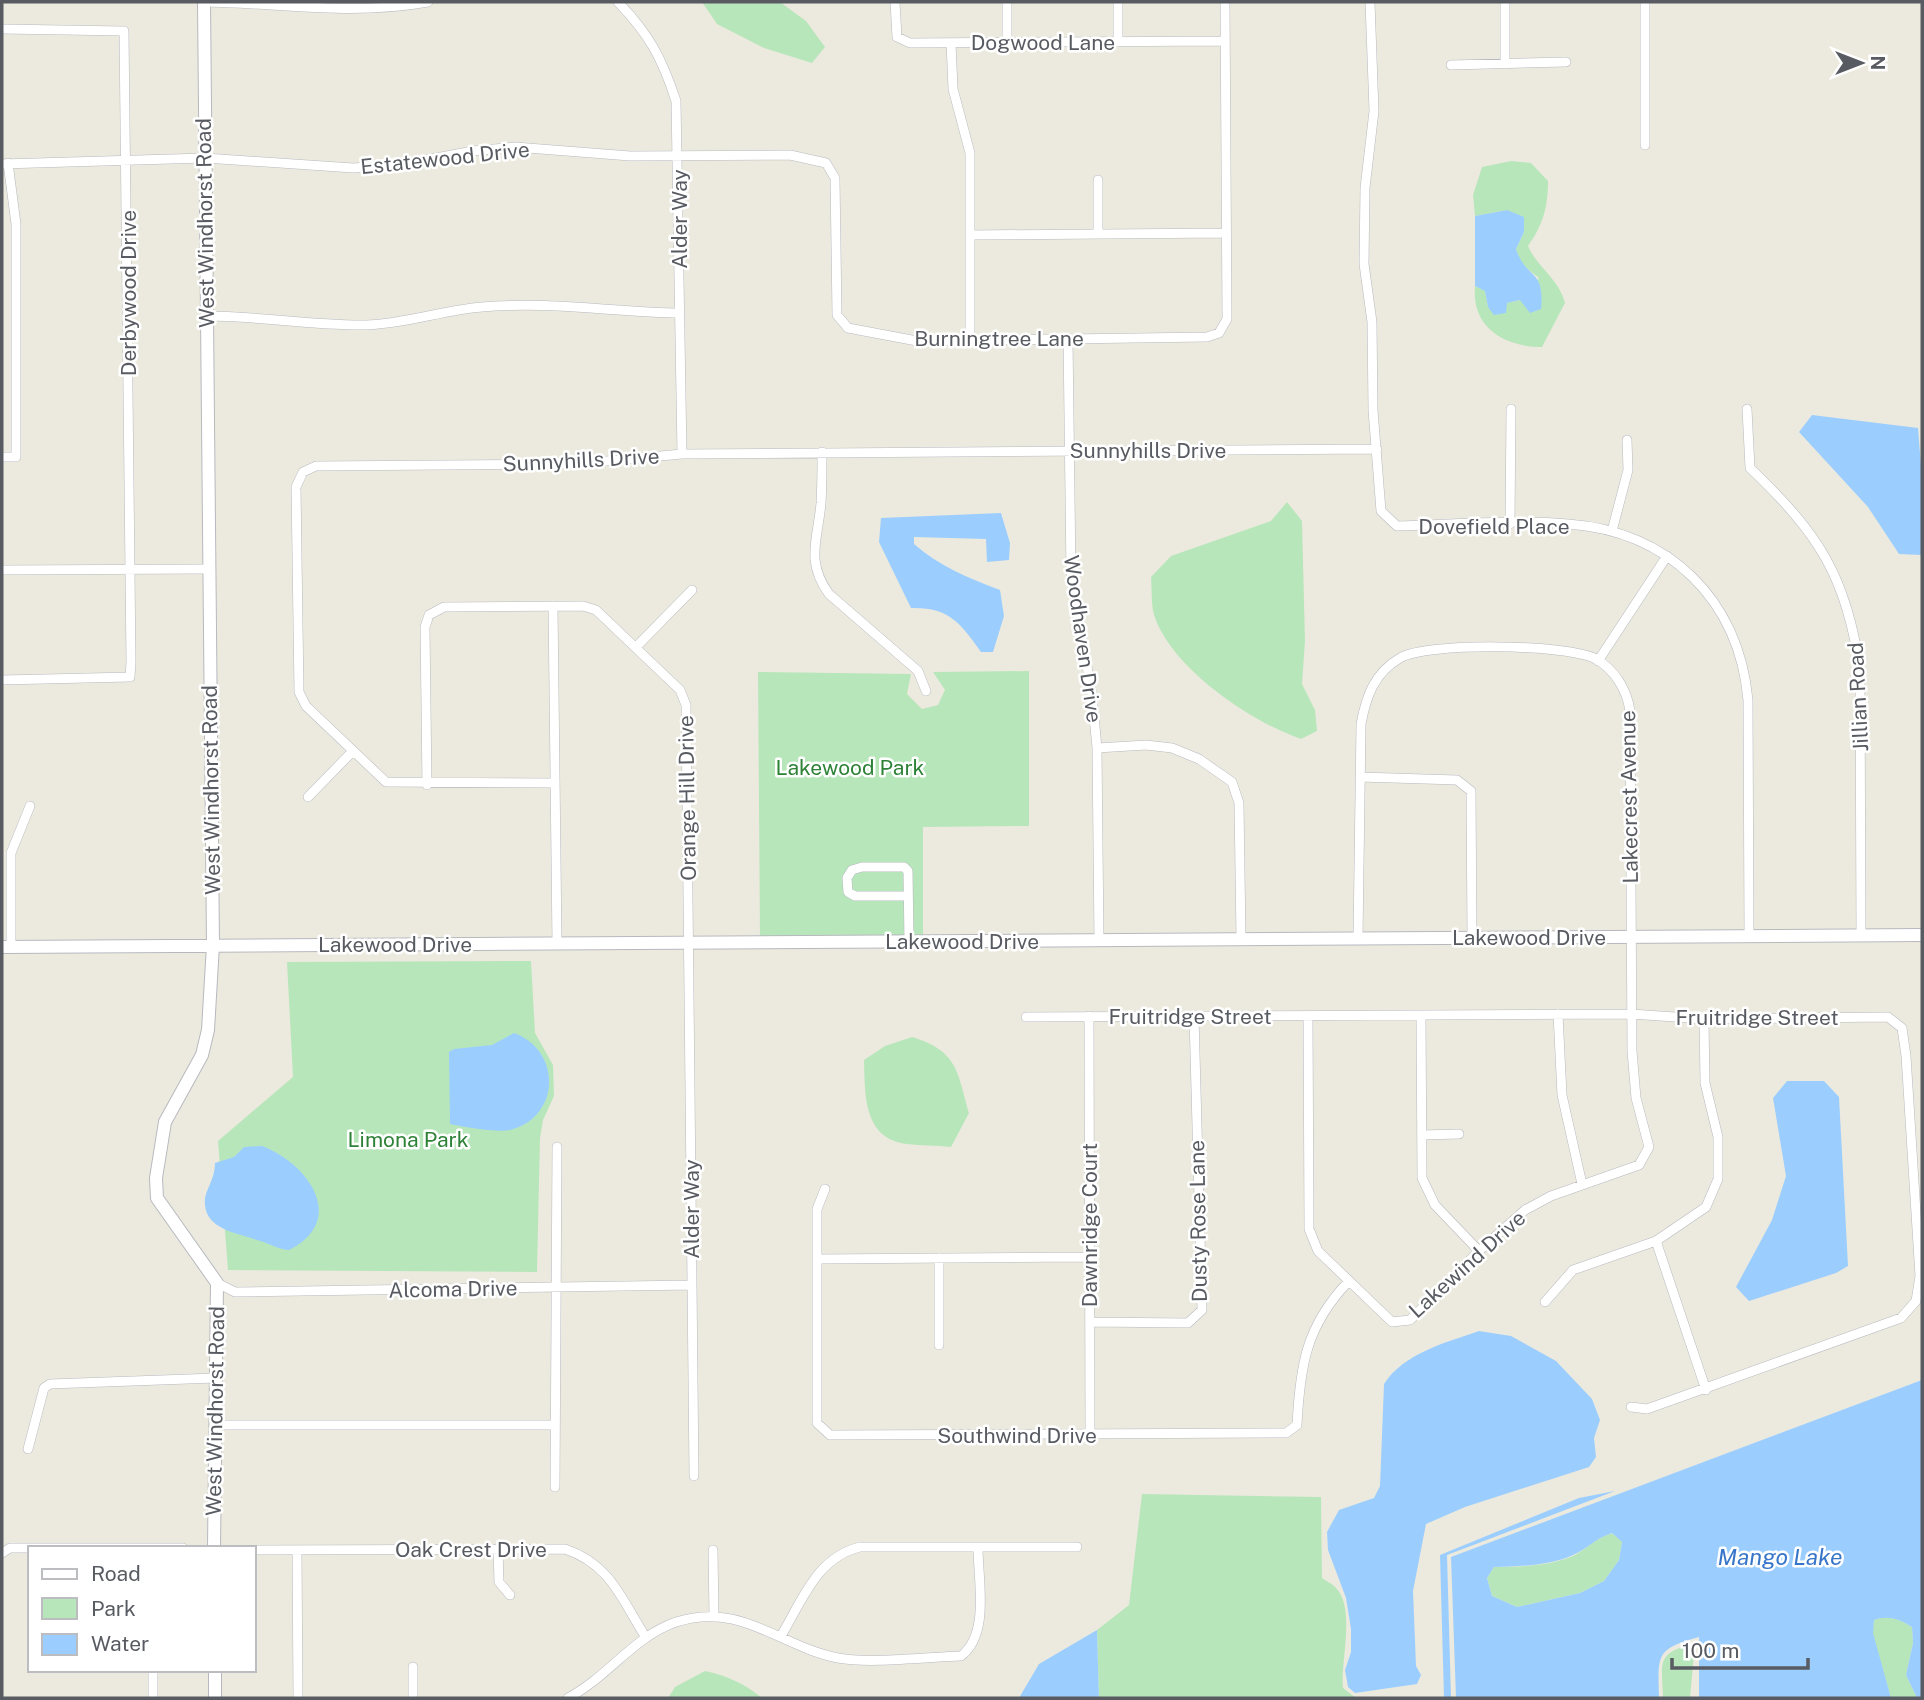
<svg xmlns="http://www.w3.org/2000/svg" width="1924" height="1700" viewBox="0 0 1924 1700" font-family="'Public Sans',sans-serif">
<rect width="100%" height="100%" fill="#eceade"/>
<!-- green -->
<path fill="#b8e6bb" d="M 702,2 L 780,2 L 806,21 L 825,47 L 812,63 L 764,48 L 717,24 Z
M 1511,161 L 1531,163 L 1548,181 C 1548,207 1543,225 1528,246 C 1538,268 1559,279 1565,303 L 1542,347 C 1505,347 1471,328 1475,286 L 1485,290 L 1488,307 L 1520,300 L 1539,278 L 1520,263 L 1516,249 L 1524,232 L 1507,210 L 1475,216 L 1473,195 L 1482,167 Z
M 1287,502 L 1302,521 L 1305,641 L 1302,684 L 1315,710 L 1317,731 L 1301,739 C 1251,722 1171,668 1154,615 C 1151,604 1152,589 1151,577 L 1171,556 L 1271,521 Z
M 1029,671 L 1029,826 L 923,827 L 923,938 L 760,938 L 758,672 L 911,674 L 907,694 L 922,709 L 938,705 L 945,690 L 933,672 Z
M 531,961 L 535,1033 L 553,1065 L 554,1096 L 543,1120 L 540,1138 L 537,1272 L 228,1270 L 218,1141 L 293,1077 L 287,962 Z
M 912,1037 C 958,1051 957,1071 969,1113 L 951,1147 C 936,1145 921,1146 907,1144 C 863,1139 865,1094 864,1060 L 885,1046 Z
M 1142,1494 L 1321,1497 L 1322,1578 C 1326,1581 1333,1584 1336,1588 C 1356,1608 1340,1663 1343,1688 L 1356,1698 L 1099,1698 L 1097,1630 L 1129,1605 Z
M 1612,1533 L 1622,1542 L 1619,1560 L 1604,1581 L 1580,1593 L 1517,1607 L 1492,1596 L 1487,1578 L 1494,1567 C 1519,1567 1552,1566 1575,1555 C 1588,1547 1597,1538 1612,1533 Z
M 1885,1617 L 1900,1620 L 1912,1627 L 1913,1643 L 1906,1675 L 1917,1698 L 1891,1698 L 1872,1633 L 1874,1620 Z
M 1695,1643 L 1690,1698 L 1663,1698 C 1662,1661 1655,1654 1695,1643 Z
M 705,1671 C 728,1676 745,1684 762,1698 L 668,1698 L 675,1687 Z"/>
<!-- water -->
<path fill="#9bceff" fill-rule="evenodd" d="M 1507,210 L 1524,217 L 1524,232 L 1516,249 C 1526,280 1545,267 1541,309 L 1530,313 L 1520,300 L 1507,303 L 1506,313 L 1494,315 L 1488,307 L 1485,291 L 1475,286 L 1475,216 Z
M 1812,415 L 1918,428 L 1922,478 L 1921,555 L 1899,554 L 1868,507 L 1799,432 Z
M 1001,513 L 1010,543 L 1009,560 L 987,562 L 986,539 L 914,537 L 914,544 C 939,566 968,578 1000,590 L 1004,616 L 993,652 L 981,652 C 960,622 948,607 911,608 L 879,542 L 881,518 Z
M 514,1033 C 563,1051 560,1118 510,1130 C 498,1133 464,1127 450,1124 L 449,1052 L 454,1049 L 492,1045 Z
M 1787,1081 L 1824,1081 L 1839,1097 L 1848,1266 L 1836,1273 L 1749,1301 L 1736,1287 L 1772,1220 L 1786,1176 L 1773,1098 Z
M 262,1146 C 309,1164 348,1220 289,1250 C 277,1249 269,1243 257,1240 C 238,1233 207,1230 205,1205 C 203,1191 215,1182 215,1163 L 234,1157 L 244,1147 Z
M 1479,1331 L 1511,1336 L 1556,1361 L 1592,1399 L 1600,1420 L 1594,1438 L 1596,1457 L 1589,1467 L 1465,1507 L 1426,1524 L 1413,1591 L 1416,1666 L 1421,1675 L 1417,1684 L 1355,1693 L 1348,1687 L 1345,1670 L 1351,1652 L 1351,1629 L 1346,1598 L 1328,1550 L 1327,1532 L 1339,1510 L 1374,1498 L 1380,1486 L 1384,1384 C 1404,1353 1445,1343 1479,1331 Z
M 1922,1380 L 1922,1698 L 1917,1698 L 1906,1675 L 1913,1643 L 1912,1627 C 1899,1619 1889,1615 1874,1620 L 1873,1633 L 1891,1698 L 1699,1698 L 1699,1637 C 1655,1649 1658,1655 1659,1698 L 1456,1698 L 1451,1557 ZM 1612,1533 L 1622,1542 L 1619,1560 L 1604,1581 L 1580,1593 L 1517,1607 L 1492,1596 L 1487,1578 L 1494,1567 C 1520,1566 1549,1566 1573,1555 C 1587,1549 1596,1538 1612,1533 Z
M 1615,1491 L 1447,1555 L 1451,1698 L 1444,1698 L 1440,1555 L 1579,1498 Z
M 1097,1630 L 1099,1698 L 1019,1698 L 1039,1664 Z"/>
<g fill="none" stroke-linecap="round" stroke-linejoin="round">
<!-- minor casing -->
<g stroke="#b7b9bf" stroke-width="10">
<path id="minor" d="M 204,2 C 282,3 350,16 428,2
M 618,2 C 649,34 662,58 676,101 L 682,454
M 895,2 L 897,37 L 910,43 L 1225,41
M 1007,2 L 1007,43
M 1118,2 L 1118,42
M 1370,2 L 1374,111 L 1365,188 L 1364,264 L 1372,322 L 1373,410 L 1381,511 L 1397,526 C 1453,525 1512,519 1568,524 C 1669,531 1739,600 1748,700 L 1749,936
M 1505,2 L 1505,64
M 2,29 L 124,31 L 131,662 L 130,677 L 2,680
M 951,43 L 953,89 L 970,153 L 970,339
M 1451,65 L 1566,62
M 1645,145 L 1645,2
M 2,164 L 205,158 L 353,168 L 399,165 L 473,151 L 515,147 L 630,156 L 790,155 L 826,163 L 835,178 L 837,315 L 848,328 L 917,341 L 1207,337 L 1219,333 L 1227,319 L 1225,2
M 1098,180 L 1098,234
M 970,235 L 1226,233
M 206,316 C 260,316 313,326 366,325 C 406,324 443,310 482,307 C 548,301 614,312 680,313
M 1068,338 L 1071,574 L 1092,695 L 1097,748 L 1099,940
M 1747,409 L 1750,468 C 1818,533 1847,576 1860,671 L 1861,936
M 822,452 C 822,469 822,486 821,503 C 818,539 805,561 829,594 L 918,671 L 926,691
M 2,457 L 16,457 L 16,224 L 8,163
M 1510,524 L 1511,409
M 1612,531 L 1628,470 L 1627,440
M 2,570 L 209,569
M 553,606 L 557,943
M 636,647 L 692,590
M 1598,661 L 1667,556
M 1097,748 L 1146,745 L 1172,748 L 1199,759 L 1232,782 L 1239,803 L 1241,939
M 1360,777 L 1457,780 L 1471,791 L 1472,938
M 555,783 L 386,782 L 306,706 L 299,692 L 296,487 L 303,472 L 316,466 L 574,464 L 682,454 L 1377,449
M 427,785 L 425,627 L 429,615 L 444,607 L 583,606 L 596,610 L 680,690 L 686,705 L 694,1476
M 308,797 L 352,752
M 908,896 L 855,896 L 848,892 L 847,878 L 852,870 L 862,867 L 904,867 L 908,871 L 909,941
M 11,946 L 11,853 L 30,806
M 1558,1014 L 1562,1095 L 1582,1184
M 1089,1016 L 1090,1434
M 1308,1016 L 1309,1229 L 1318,1251 L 1392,1322 L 1410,1320 L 1479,1251 L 1525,1210 L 1551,1196 L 1639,1165 L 1649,1147 L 1636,1098 L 1632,1051 L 1630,711 C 1627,690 1615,670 1596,659 C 1568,644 1427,642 1400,658 C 1374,673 1366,697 1361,724 L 1358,938
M 1421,1016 L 1422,1178 L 1435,1205 L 1479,1251
M 1026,1017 L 1631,1014 L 1704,1019 L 1888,1017 L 1902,1028 L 1906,1056 L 1920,1276 L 1916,1301 L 1901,1318 L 1647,1409 L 1631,1407
M 1422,1135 L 1459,1134
M 825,1189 L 817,1209 L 817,1423 L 830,1435 L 1286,1433 L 1297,1425 C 1300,1366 1306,1326 1348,1282
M 1656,1241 L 1706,1390
M 939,1258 L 939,1345
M 818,1259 L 1089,1257
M 217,1283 L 235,1292 L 692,1285
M 1545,1302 L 1573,1270 L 1656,1241 L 1706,1207 L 1718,1179 L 1718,1137 L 1705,1083 L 1704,1019
M 1090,1322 L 1188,1323 L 1202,1310 L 1194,1016
M 215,1425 L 554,1425
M 28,1449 L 44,1388 L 50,1384 L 216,1378
M 555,1487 L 557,1147
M 498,1549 L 499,1582 L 510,1595
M 254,1550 L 565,1549 C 610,1564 621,1598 645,1636
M 297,1550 L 298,1698
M 713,1550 L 714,1617
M 2,1553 L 10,1548 L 183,1548
M 781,1636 C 802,1601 817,1557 860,1547 L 1077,1547
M 413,1667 L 413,1698
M 153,1670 L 153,1698
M 568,1698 C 608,1677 633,1637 676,1622 C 740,1601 781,1647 838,1658 C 869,1664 928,1657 961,1656 C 990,1634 978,1581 978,1547"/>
</g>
<!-- tertiary casing -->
<g stroke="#b7b9bf" stroke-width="14">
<path id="tertiary" d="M 204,2 L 213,945 L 208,1030 L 202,1055 L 165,1122 L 156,1178 L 157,1198 L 217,1283 L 214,1548
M 2,947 L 1922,935
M 215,1670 L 215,1698"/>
</g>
<!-- minor -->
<use href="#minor" stroke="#fff" stroke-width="9"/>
<!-- tertiary -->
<use href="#tertiary" stroke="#fff" stroke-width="12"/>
</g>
<g text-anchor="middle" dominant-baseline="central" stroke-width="5" stroke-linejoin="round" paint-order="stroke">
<!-- street labels -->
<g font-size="21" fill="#585b61" stroke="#fff">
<text x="1043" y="42">Dogwood Lane</text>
<text transform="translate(445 158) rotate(-6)">Estatewood Drive</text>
<text transform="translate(679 219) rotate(-90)">Alder Way</text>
<text transform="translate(205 223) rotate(-91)">West Windhorst Road</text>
<text transform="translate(128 293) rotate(-90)">Derbywood Drive</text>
<text x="999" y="338">Burningtree Lane</text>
<text x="1148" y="450">Sunnyhills Drive</text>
<text transform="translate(581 460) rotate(-3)">Sunnyhills Drive</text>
<text x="1494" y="526">Dovefield Place</text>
<text transform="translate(1083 639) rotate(82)">Woodhaven Drive</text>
<text transform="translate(1858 697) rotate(-93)">Jillian Road</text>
<text transform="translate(211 790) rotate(-91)">West Windhorst Road</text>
<text transform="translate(1629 797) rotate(-91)">Lakecrest Avenue</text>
<text transform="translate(687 798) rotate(-91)">Orange Hill Drive</text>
<text x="1529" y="937">Lakewood Drive</text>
<text x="962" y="941">Lakewood Drive</text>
<text x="395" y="944">Lakewood Drive</text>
<text x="1190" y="1016">Fruitridge Street</text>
<text x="1757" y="1017">Fruitridge Street</text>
<text transform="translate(691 1209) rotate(-90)">Alder Way</text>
<text transform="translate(1198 1221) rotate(-91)">Dusty Rose Lane</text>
<text transform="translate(1089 1225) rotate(-90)">Dawnridge Court</text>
<text transform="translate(1467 1264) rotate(-42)">Lakewind Drive</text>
<text transform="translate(453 1289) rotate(-1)">Alcoma Drive</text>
<text transform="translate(215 1411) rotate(-89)">West Windhorst Road</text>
<text x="1017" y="1435">Southwind Drive</text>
<text x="471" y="1549">Oak Crest Drive</text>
</g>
<!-- park labels -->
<g font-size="21" fill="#2e8237" stroke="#fff">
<text x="850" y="767">Lakewood Park</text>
<text x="408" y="1139">Limona Park</text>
</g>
<!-- water labels -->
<g font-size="23" font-style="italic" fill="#3775c9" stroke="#fff">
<text x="1780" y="1556">Mango Lake</text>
</g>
</g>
<!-- border -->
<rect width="1924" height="1700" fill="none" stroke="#585b61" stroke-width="7"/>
<!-- legend -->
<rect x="28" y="1546" width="228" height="126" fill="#ffffff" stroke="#bcbdc0" stroke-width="2"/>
<rect x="42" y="1569" width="35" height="10" fill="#ffffff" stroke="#bcbdc0" stroke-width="2"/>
<text x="91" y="1581" font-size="21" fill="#585b61">Road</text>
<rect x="42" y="1598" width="35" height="21" fill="#b8e6bb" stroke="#bcbdc0" stroke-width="2"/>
<text x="91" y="1616" font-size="21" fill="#585b61">Park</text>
<rect x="42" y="1634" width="35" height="21" fill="#9bceff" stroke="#bcbdc0" stroke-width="2"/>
<text x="91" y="1651" font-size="21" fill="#585b61">Water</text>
<!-- north arrow -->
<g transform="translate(1861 63) rotate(90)" stroke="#ffffff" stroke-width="5" paint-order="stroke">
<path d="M0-5L12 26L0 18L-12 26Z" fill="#585b61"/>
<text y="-10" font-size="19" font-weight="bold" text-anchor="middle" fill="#585b61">N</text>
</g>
<!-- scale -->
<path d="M1672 1658v10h136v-10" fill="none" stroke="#585b61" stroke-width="3.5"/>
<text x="1682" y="1658" font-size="21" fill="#585b61" stroke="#ffffff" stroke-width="5" paint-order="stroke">100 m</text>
</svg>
